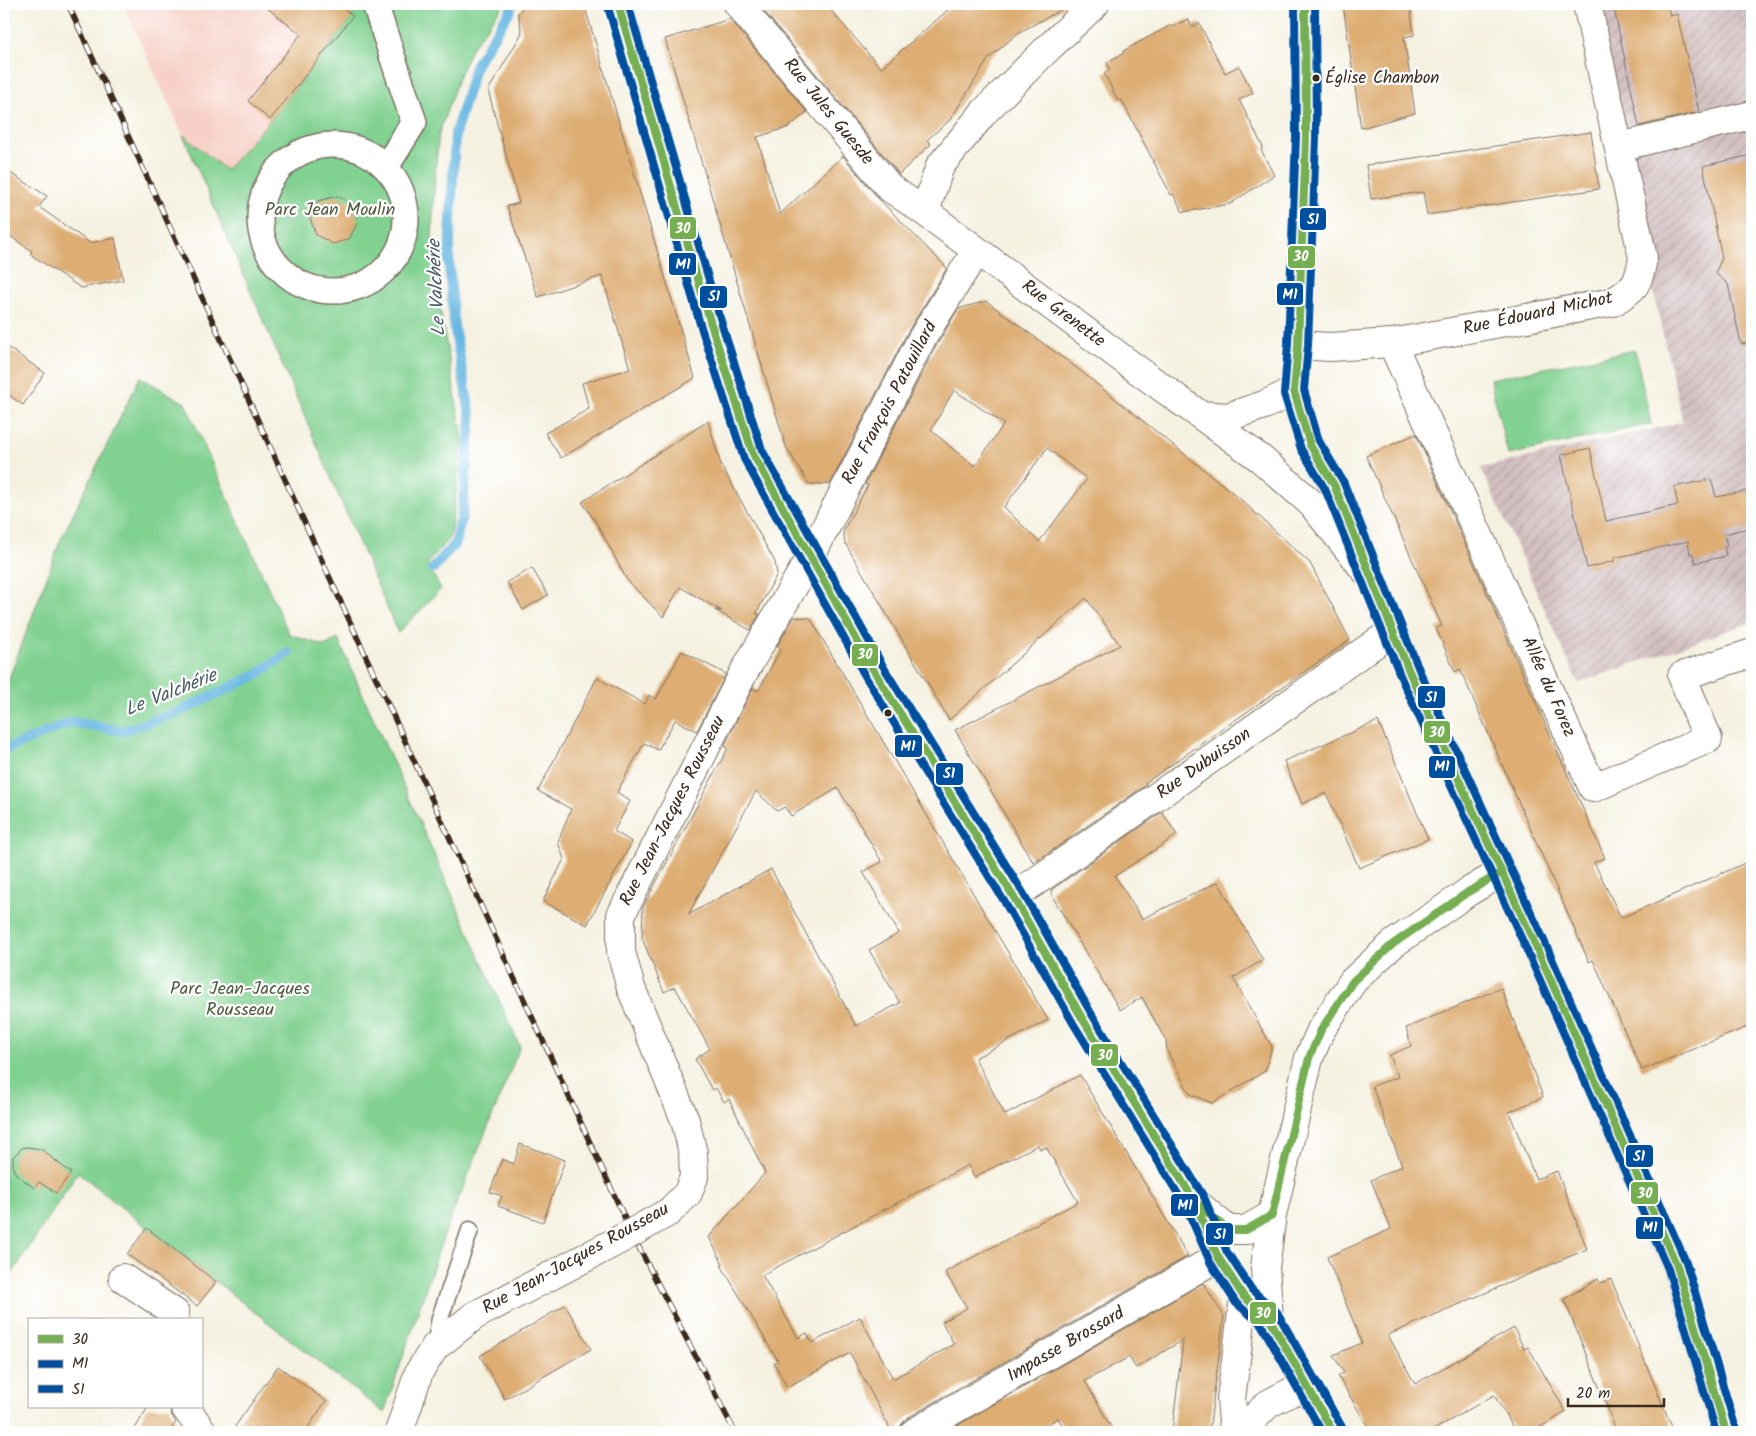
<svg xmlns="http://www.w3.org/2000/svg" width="1756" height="1436" viewBox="0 0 1756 1436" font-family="Kalam,sans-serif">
<defs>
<pattern id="industrial-furrows" width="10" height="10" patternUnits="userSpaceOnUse" patternTransform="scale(1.25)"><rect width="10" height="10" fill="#d2bfc0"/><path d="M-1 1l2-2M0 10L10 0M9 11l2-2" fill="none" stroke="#b5a4a5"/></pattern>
</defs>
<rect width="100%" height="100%" fill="#fff"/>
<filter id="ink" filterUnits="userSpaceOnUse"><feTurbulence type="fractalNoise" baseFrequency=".02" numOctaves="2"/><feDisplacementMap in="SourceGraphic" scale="10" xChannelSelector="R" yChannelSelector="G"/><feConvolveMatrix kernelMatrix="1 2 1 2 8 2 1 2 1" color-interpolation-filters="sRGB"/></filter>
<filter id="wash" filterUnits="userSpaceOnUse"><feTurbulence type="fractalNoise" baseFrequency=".0096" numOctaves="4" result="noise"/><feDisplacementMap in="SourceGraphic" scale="20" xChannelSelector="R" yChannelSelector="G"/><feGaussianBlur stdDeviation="1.12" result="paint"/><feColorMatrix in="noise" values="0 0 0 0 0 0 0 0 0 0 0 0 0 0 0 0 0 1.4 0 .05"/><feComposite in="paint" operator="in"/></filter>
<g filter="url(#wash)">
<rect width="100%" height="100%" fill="#f5f1e1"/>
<!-- built -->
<path fill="#f7d1c7" d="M 123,4 L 337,4 L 353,16 L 270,120 L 226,170 L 183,135 Z"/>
<!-- industrial -->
<path fill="url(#industrial-furrows)" d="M 1587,4 L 1752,4 L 1752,622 L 1578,683 L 1481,468 L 1683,422 Z"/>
<!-- green -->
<path fill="#81d191" stroke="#5e7e58" d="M 349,4 L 504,4 L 472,47 L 459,76 L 439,133 L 435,173 L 432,236 L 440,308 L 463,439 L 450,537 L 427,564 L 441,589 L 398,633 L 183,135 L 226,170 L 270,120 L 353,16 Z
M 1635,350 L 1651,424 L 1508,455 L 1490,379 Z
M 140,377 L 185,403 L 289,634 L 324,646 L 338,639 L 520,1047 L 444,1235 L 384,1413 L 147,1228 L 78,1172 L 4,1286 L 4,692 L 61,539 Z"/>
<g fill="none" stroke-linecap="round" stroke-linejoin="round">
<!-- stream -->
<path stroke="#67b7e2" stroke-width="10" d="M 433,568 L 455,544 L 462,516 L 471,419 L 454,326 L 449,262 L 455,134 L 476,64 L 511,9
M 4,750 L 72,722 L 123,731 L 181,711 L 256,675 L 288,653"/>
</g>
<g id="blocks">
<!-- building -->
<path fill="#ddad73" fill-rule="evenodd" d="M 262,4 L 337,4 L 353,16 L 270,120 L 248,101 L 301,34 Z
M 526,4 L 584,4 L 695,378 L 561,458 L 545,433 L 589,409 L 582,383 L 630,369 L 602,276 L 538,297 L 507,206 L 519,203 L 489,94 L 489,89 L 522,33 L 518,13 Z
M 758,4 L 825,4 L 881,68 L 955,4 L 1072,4 L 1018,33 L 989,58 L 950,120 L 927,140 L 931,144 L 899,174 Z
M 1343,4 L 1410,4 L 1414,35 L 1404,37 L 1415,113 L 1361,128 Z
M 1613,4 L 1667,4 L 1670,16 L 1677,14 L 1699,112 L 1639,126 Z
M 730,19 L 807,112 L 789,127 L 757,137 L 780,214 L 843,156 L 878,198 L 947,268 L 907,333 L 830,484 L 809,484 L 786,447 L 665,39 Z
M 1188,19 L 1192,27 L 1199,23 L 1225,73 L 1239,66 L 1253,93 L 1239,100 L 1263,147 L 1261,150 L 1274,175 L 1230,204 L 1183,212 L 1173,194 L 1171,195 L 1121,99 L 1118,101 L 1104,73 L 1110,70 L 1107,62 L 1124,53 L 1123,51 L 1171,25 L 1172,27 Z
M 1591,132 L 1599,189 L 1427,215 L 1423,192 L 1371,199 L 1366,165 Z
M 1752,155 L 1752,343 L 1741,344 L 1728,284 L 1715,273 L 1722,258 L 1703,166 Z
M 4,169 L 47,196 L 39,207 L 90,243 L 115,238 L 123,280 L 81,288 L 30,254 L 32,251 L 4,232 Z
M 337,196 L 353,204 L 358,222 L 349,239 L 333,244 L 316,235 L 310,218 L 318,201 Z
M 986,301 L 1078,369 L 1238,497 L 1310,563 L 1350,640 L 1168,767 L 1145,783 L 1146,785 L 1044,856 L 1044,855 L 1033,862 L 955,730 L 1120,645 L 1086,598 L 949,720 L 845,543 L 843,531 L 868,485 L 865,484 L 935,348 L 958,309 ZM 954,390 L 1004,424 L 975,466 L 954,450 L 931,430 ZM 1047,448 L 1087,479 L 1039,542 L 1004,507 Z
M 4,345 L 45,373 L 23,405 L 4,392 Z
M 708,421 L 721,465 L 775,562 L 777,574 L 756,614 L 760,614 L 750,630 L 715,610 L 722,611 L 680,587 L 663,617 L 627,580 L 596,522 L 582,502 Z
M 1416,434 L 1605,858 L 1594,862 L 1621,918 L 1752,860 L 1752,1025 L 1642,1070 L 1593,960 L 1589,962 L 1460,669 L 1455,672 L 1436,628 L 1442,626 L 1366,456 Z
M 1590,448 L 1606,521 L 1678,505 L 1674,487 L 1711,479 L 1716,497 L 1752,490 L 1752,527 L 1724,534 L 1727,546 L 1724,547 L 1726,556 L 1695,563 L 1693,554 L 1690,554 L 1688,541 L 1614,558 L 1614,561 L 1587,568 L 1561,455 Z
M 532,568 L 548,595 L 523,610 L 507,582 Z
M 794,617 L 810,618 L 1048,1020 L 975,1058 L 1005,1115 L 1080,1075 L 1188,1256 L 907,1418 L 901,1425 L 899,1432 L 892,1432 L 850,1353 L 787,1387 L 774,1363 L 778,1361 L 721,1265 L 723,1264 L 709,1237 L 765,1173 L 729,1099 L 724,1102 L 716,1088 L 712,1090 L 695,1059 L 710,1049 L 675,987 L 664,992 L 642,938 L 643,907 L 728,748 L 724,746 L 753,688 L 758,691 L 781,649 L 777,646 ZM 838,788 L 882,862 L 863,872 L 899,933 L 869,950 L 900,1003 L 856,1026 L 771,869 L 688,915 L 756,791 L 777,811 L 785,807 L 791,816 ZM 1038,1145 L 1040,1149 L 1046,1147 L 1078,1202 L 945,1272 L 967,1308 L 942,1322 L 954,1344 L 893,1379 L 860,1317 L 812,1343 L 807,1333 L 798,1338 L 762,1275 L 968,1165 L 974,1177 Z
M 682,651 L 726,674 L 697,731 L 675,720 L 658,750 L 644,743 L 617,792 L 630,801 L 614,831 L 632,842 L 587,925 L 543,901 L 564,859 L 558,842 L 571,809 L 538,791 L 597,678 L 645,704 L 649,695 L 656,699 Z
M 1378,721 L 1428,839 L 1359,868 L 1326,793 L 1302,804 L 1284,761 Z
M 1162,812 L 1177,835 L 1115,876 L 1142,919 L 1218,882 L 1263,960 L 1233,978 L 1272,1047 L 1265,1071 L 1212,1103 L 1190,1094 L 1167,1051 L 1166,1041 L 1142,997 L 1120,1010 L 1052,896 L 1051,890 Z
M 1501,988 L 1543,1097 L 1509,1112 L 1536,1179 L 1557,1171 L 1587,1249 L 1388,1335 L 1415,1384 L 1514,1328 L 1524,1349 L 1528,1347 L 1566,1412 L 1532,1432 L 1516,1432 L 1494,1395 L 1430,1432 L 1371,1432 L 1338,1376 L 1344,1373 L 1333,1355 L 1362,1343 L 1327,1257 L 1391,1229 L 1371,1180 L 1402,1166 L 1372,1086 L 1398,1077 L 1390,1055 L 1411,1046 L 1406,1028 Z
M 520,1144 L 565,1160 L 543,1222 L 498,1206 L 502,1196 L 490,1192 L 502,1159 L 514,1164 Z
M 27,1147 L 41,1149 L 71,1173 L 56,1193 L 39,1182 L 34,1188 L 16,1174 L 13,1169 L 13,1157 L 22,1148 Z
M 147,1228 L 216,1282 L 197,1306 L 127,1254 Z
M 1598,1279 L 1600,1283 L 1611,1279 L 1674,1432 L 1617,1432 L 1564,1299 Z
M 1203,1283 L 1224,1316 L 1209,1432 L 1172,1432 L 1183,1340 L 1136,1368 L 1129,1357 L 1085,1381 L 1114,1432 L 1067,1432 L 1058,1418 L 1034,1432 L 946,1432 Z
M 565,1305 L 591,1349 L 505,1399 L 480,1356 Z
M 278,1366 L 326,1401 L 305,1432 L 231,1432 Z
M 148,1407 L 170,1407 L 172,1416 L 176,1422 L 169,1432 L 133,1432 Z"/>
</g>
</g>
<g filter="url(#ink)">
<use href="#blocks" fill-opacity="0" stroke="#7c7062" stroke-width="1"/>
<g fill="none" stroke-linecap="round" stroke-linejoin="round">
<!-- service casing -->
<g stroke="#7c7062" stroke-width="19">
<path id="service" d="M 435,1347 L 440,1318 L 470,1230"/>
</g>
<!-- pedestrian casing -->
<g stroke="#7c7062" stroke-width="28">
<path id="pedestrian" d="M 375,4 L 414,122 L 386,167
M260 218a73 73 0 1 1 146 0a73 73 0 1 1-146 0Z"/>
</g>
<!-- minor casing -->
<g stroke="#7c7062" stroke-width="30">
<path id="minor" d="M 738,4 L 890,188 L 925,212 L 1135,368 L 1261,459 L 1312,504 L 1365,570
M 1619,147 L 1752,115
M 925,212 L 940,166 L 985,111 L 1045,51 L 1095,4
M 1392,343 L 1593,788 L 1708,739 L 1682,676 L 1752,653
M 1298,345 L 1330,347 L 1392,343 L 1613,302 C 1636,287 1638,286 1643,258 L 1587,4
M 1201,415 L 1228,417 L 1264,405 L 1294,391
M 1013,896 L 1035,882 L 1393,631
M 1195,1202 L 1228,1230 L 1246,1230 L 1272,1215
M 669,1212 L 688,1193 L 694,1177 L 693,1153 L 685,1120 L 631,988 L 621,952 L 621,915 L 744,672 L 810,558 L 921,340 L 976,251
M 123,1278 L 175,1313 L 174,1320
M 1269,1318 L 1265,1268 L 1272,1215 L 1309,1058 L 1321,1030 L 1353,981 L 1393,944 L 1468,892 L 1502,872
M 185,1407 L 203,1432
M 399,1432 L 419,1372 L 435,1347 L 474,1316 L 619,1240
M 915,1432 L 1218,1257
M 1234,1432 L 1231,1399 L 1244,1297
M 1240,1432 L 1268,1404 L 1289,1393 L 1307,1387"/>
</g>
<!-- secondary casing -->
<g stroke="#7c7062" stroke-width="30">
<path id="secondary" d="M 618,4 L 710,321 L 753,454 L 874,671 L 1013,896 L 1082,1018 L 1195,1202 L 1218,1257 L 1244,1297 L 1269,1318 L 1333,1432
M 1305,4 L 1306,137 L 1298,345 L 1294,391 L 1310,445 L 1334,485 L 1411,676 L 1533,940 L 1677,1266 L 1726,1432"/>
</g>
<!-- service -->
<use href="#service" stroke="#fff" stroke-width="16"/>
<!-- pedestrian -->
<use href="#pedestrian" stroke="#fff" stroke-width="25"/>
<!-- minor -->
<use href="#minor" stroke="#fff" stroke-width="28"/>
<!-- secondary -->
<use href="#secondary" stroke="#fbe5cf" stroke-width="28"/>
<!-- rail casing -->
<g stroke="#3b2a1e" stroke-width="5.5">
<path id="rail" d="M 68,4 L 345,611 L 634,1238 L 735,1432"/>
</g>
<!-- rail -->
<use href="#rail" stroke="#fff" stroke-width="4" stroke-dasharray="11" stroke-linecap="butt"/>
<!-- minor-bridge casing -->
<g stroke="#7c7062" stroke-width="30" stroke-linecap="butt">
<path id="minor-bridge" d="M 619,1240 L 669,1212"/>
</g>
<!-- minor-bridge -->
<use href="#minor-bridge" stroke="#fff" stroke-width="28"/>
<!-- bus-1 casing -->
<g stroke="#fff" stroke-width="11">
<path id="bus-1" d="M 618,4 L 710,321 L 753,454 L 874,671 L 1013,896 L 1082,1018 L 1195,1202 L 1228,1230 L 1246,1230 L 1272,1215 L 1309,1058 L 1321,1030 L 1353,981 L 1393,944 L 1468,892 L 1502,872
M 1305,4 L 1306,137 L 1298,345 L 1294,391 L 1310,445 L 1334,485 L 1411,676 L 1533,940 L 1677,1266 L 1726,1432
M 1192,1196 L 1218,1257 L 1244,1297 L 1269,1318 L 1333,1432"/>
</g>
<!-- bus-2 casing -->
<g stroke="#fff" stroke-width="11">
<path id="bus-2" d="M 1295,4 L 1296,137 L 1288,344 L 1284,394 L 1301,449 L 1325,489 L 1402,680 L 1524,944 L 1668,1269 L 1716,1432
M 608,7 L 700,324 L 744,459 L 865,676 L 1004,901 L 1073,1023 L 1186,1207 L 1210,1262 L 1236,1303 L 1261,1324 L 1322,1432"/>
</g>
<!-- bus-3 casing -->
<g stroke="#fff" stroke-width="11">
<path id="bus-3" d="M 628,4 L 720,318 L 762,450 L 883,666 L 1022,891 L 1091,1013 L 1204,1197 L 1227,1252 L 1252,1290 L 1277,1312 L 1342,1427
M 1315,4 L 1316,137 L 1308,345 L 1304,390 L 1319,441 L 1343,481 L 1420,672 L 1542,936 L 1686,1262 L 1736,1429"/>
</g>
<!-- bus-1 -->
<use href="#bus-1" stroke="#76ae52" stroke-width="8"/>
<!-- bus-2 -->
<use href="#bus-2" stroke="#004f9f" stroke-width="8"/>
<!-- bus-3 -->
<use href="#bus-3" stroke="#004f9f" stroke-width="8"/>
</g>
</g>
<!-- markers -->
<g fill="#3b2a1e" stroke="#fff" stroke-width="2">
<circle cx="1316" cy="78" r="4.5"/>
<circle cx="888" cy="713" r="4.5"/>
</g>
<g text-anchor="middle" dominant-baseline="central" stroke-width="4.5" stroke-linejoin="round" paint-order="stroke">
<!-- bus labels -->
<g font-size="17" fill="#3b2a1e" stroke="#fff" text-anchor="start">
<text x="1325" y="78">Église Chambon</text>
</g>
<!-- street labels -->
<g font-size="18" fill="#3b2a1e" stroke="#fff">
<text transform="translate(828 112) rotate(51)">Rue Jules Guesde</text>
<text transform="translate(1063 314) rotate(37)">Rue Grenette</text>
<text transform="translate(1538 314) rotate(-12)">Rue Édouard Michot</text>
<text transform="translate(890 403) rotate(-62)">Rue François Patouillard</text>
<text transform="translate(1548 687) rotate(66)">Allée du Forez</text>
<text transform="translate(1204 764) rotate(-35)">Rue Dubuisson</text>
<text transform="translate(673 811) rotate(-63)">Rue Jean-Jacques Rousseau</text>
<text transform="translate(576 1259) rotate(-29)">Rue Jean-Jacques Rousseau</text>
<text transform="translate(1066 1345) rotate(-30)">Impasse Brossard</text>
</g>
<!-- park labels -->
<g font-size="18" fill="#505c40" stroke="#fff">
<text x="330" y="210">Parc Jean Moulin</text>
<text x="240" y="989">Parc Jean-Jacques<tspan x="240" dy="21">Rousseau</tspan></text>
</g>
<!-- water labels -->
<g font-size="19" font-style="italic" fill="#4a5b63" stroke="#fff">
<text transform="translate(437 288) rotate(-93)">Le Valchérie</text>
<text transform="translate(171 693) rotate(-22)">Le Valchérie</text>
</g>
</g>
<g stroke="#fff" stroke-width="2">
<rect x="1299" y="207" width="28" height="24" rx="5" fill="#004f9f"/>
<rect x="669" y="216" width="28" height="24" rx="5" fill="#76ae52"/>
<rect x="1287" y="245" width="29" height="24" rx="5" fill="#76ae52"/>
<rect x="668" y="252" width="29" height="24" rx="5" fill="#004f9f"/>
<rect x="1276" y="282" width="28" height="24" rx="5" fill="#004f9f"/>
<rect x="699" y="285" width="29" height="24" rx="5" fill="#004f9f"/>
<rect x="851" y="643" width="28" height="24" rx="5" fill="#76ae52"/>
<rect x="1417" y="685" width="29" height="24" rx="5" fill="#004f9f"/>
<rect x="1423" y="720" width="28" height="24" rx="5" fill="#76ae52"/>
<rect x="894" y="734" width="29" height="24" rx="5" fill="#004f9f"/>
<rect x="1428" y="755" width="28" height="24" rx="5" fill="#004f9f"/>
<rect x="935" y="762" width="29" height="24" rx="5" fill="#004f9f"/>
<rect x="1090" y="1043" width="29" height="24" rx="5" fill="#76ae52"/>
<rect x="1625" y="1144" width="29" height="24" rx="5" fill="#004f9f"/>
<rect x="1630" y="1181" width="29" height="24" rx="5" fill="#76ae52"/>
<rect x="1170" y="1193" width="29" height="24" rx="5" fill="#004f9f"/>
<rect x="1635" y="1216" width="29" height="24" rx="5" fill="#004f9f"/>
<rect x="1205" y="1222" width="29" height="24" rx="5" fill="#004f9f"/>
<rect x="1249" y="1301" width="28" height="24" rx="5" fill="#76ae52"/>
</g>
<g font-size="14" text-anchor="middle" font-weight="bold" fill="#fff">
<text x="1313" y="224">S1</text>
<text x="683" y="233">30</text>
<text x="1301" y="261">30</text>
<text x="683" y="269">M1</text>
<text x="1290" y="299">M1</text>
<text x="714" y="301">S1</text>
<text x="865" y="659">30</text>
<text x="1431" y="702">S1</text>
<text x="1437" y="737">30</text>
<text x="908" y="751">M1</text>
<text x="1442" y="771">M1</text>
<text x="949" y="778">S1</text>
<text x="1105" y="1060">30</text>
<text x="1639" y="1161">S1</text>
<text x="1645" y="1198">30</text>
<text x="1185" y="1210">M1</text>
<text x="1650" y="1232">M1</text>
<text x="1220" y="1239">S1</text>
<text x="1263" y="1318">30</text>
</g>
<!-- margin -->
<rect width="1756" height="1436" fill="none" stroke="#fff" stroke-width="20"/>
<!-- legend -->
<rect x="28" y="1318" width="175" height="90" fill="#ffffff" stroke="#b1aaa5"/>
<rect x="38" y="1335" width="25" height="8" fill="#76ae52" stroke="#b1aaa5"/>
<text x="72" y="1344" font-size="15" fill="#3b2a1e">30</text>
<rect x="38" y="1360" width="25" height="8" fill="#004f9f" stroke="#b1aaa5"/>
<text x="72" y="1368" font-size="15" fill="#3b2a1e">M1</text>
<rect x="38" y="1385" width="25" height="8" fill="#004f9f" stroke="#b1aaa5"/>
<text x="72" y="1394" font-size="15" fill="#3b2a1e">S1</text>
<!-- scale -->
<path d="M1568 1398v8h96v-8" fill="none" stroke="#3b2a1e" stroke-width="2.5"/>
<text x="1576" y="1398" font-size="15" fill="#3b2a1e" stroke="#ffffff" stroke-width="4" paint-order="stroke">20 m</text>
</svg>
